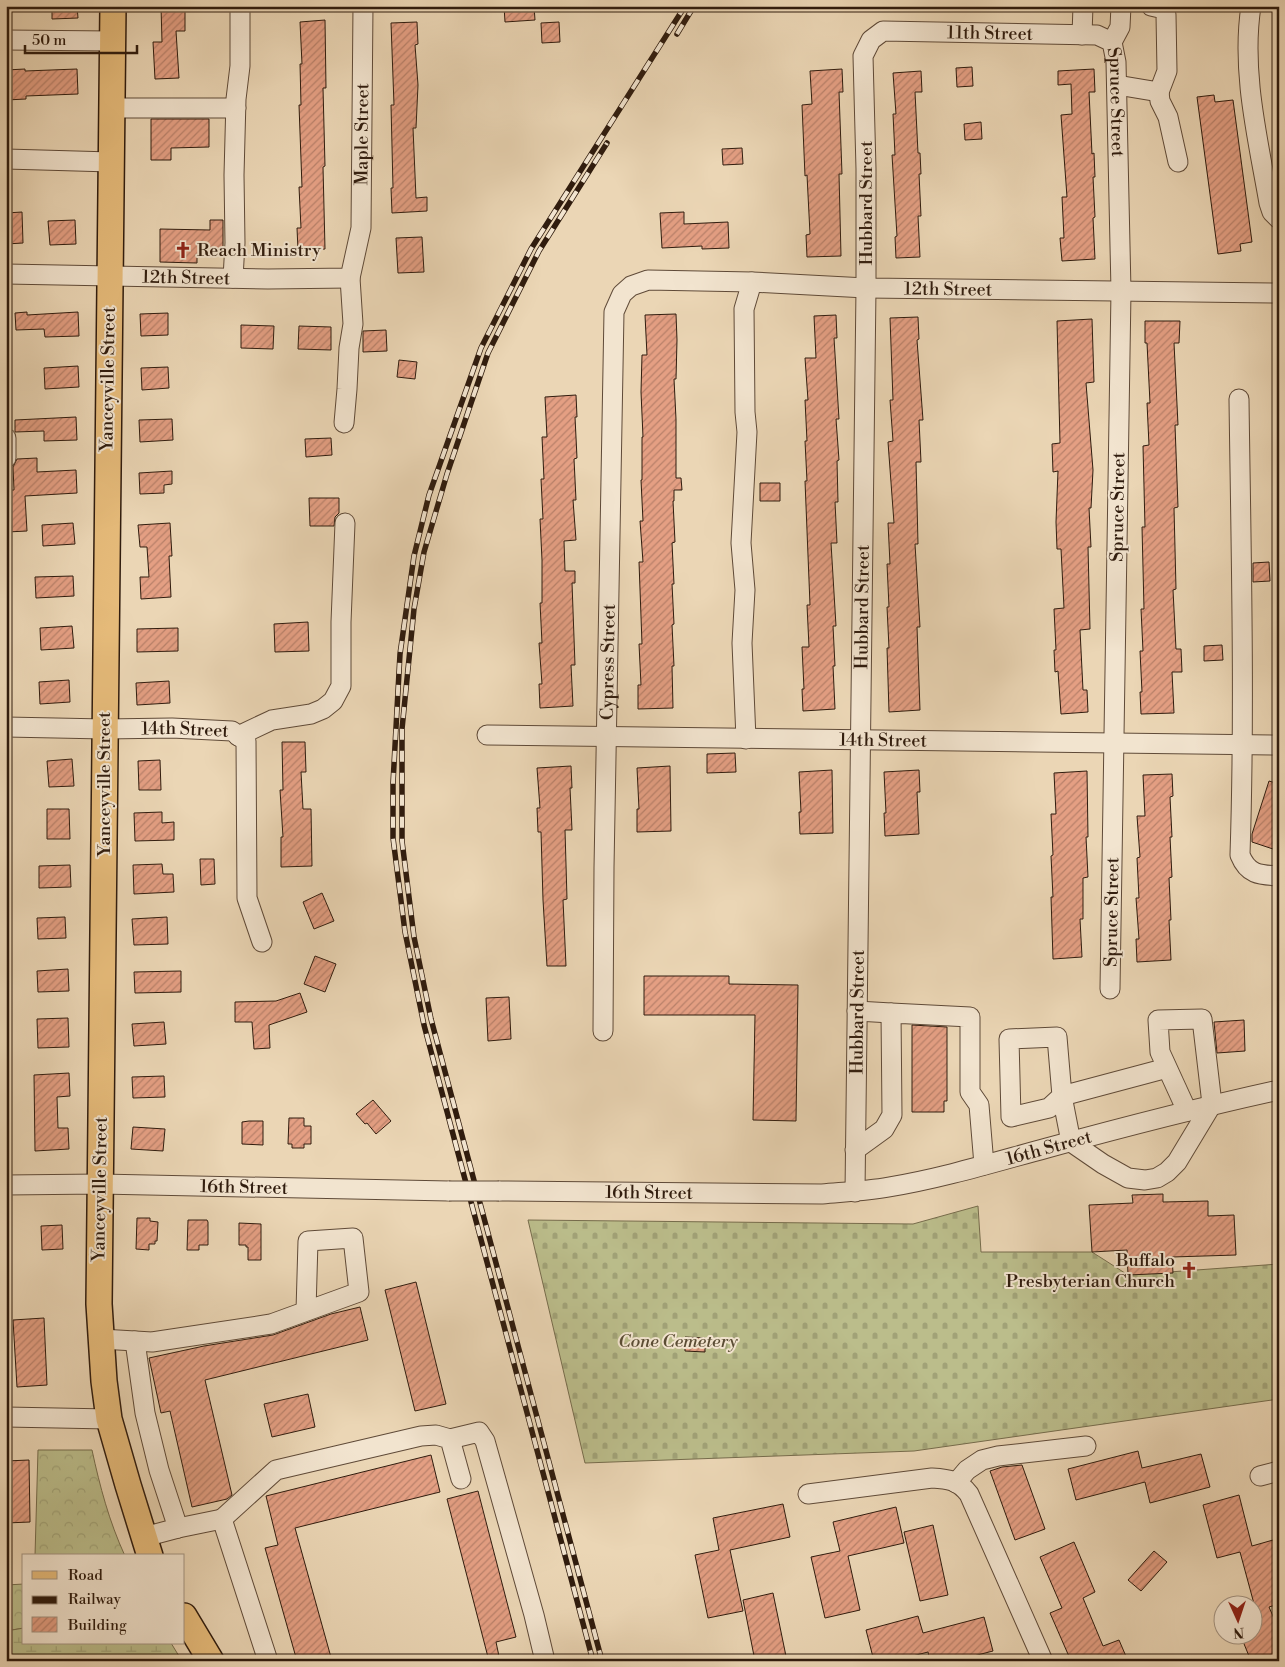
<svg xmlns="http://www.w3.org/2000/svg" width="1285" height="1667" viewBox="0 0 1285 1667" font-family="'Libre Bodoni',serif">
<defs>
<pattern id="forest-crowns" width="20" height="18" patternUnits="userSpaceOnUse" patternTransform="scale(1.25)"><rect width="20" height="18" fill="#bbbd8b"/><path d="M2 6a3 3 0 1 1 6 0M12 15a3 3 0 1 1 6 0" fill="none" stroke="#a1a277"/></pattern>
<pattern id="wetland-marsh" width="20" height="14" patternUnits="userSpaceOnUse" patternTransform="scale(1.25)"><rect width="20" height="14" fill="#bbbd8b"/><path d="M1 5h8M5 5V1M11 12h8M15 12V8" fill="none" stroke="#a1a277"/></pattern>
<pattern id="cemetery-stones" width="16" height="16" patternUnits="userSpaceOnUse" patternTransform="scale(1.25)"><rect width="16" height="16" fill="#bbbd8b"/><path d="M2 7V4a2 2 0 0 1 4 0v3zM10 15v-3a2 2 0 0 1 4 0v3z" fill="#a1a277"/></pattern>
<pattern id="building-hatch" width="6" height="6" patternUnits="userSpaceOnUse" patternTransform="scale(1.25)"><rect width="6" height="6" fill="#e49f83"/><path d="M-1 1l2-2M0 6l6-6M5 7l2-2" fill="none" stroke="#b9816a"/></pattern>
</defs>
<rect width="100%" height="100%" fill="#ebd6b5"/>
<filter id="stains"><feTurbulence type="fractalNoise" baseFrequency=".004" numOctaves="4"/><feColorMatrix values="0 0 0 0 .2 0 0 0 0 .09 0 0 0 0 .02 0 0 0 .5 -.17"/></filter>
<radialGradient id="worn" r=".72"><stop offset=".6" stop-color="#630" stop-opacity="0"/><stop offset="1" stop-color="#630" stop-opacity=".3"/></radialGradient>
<!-- forest -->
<path fill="url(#forest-crowns)" stroke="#766c4c" d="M 38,1450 L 92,1450 C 100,1487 109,1521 125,1556 L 35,1556 Z
M 24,1584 L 24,1628 L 6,1631 L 6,1585 Z"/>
<!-- wetland -->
<path fill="url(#wetland-marsh)" stroke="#766c4c" d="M 24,1628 L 24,1643 L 171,1643 L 182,1661 L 6,1661 L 6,1631 Z"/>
<!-- cemetery -->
<path fill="url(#cemetery-stones)" stroke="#766c4c" d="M 978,1206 L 981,1252 L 1092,1252 L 1128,1275 L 1279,1264 L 1279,1399 L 914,1451 L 585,1463 L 528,1220 L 913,1224 Z"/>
<!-- building -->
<path fill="url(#building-hatch)" stroke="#301c0e" d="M 52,6 L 77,6 L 78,18 L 52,19 Z
M 161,6 L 185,6 L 185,31 L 176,31 L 179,78 L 155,79 L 153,42 L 162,42 Z
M 504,6 L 534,6 L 535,20 L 505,22 Z
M 325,20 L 326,88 L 323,88 L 325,166 L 323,167 L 325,249 L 298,250 L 297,228 L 301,228 L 299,187 L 302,187 L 299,105 L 301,105 L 300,64 L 302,64 L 300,22 Z
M 417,22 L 418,44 L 415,45 L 418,85 L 416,128 L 413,128 L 416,198 L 427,197 L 427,211 L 392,213 L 391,188 L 393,188 L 391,105 L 394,105 L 391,23 Z
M 559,22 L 560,42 L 542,43 L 541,23 Z
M 972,67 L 973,86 L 957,87 L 956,68 Z
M 25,69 L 25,71 L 77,69 L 78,94 L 26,96 L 26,99 L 6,100 L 6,70 Z
M 842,69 L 843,92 L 839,92 L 842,174 L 839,174 L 841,256 L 807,257 L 806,235 L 810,234 L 807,175 L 805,176 L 802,105 L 812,104 L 810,71 Z
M 1094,69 L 1095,92 L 1089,92 L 1092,154 L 1094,153 L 1095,177 L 1093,177 L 1095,217 L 1093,218 L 1095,259 L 1062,261 L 1060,238 L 1064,238 L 1062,197 L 1067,197 L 1061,115 L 1072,114 L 1071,84 L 1058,85 L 1058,71 Z
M 921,71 L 922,92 L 915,92 L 918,153 L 920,153 L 921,174 L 919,174 L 921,216 L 918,216 L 920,257 L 896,258 L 895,237 L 897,236 L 892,155 L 895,155 L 893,114 L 896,114 L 893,73 Z
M 1214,95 L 1215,102 L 1233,100 L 1252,242 L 1240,244 L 1241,251 L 1218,254 L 1197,97 Z
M 151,119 L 209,119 L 209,147 L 171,148 L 171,160 L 151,160 Z
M 981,122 L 982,139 L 965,140 L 964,124 Z
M 742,148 L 743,164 L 723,165 L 722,149 Z
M 22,212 L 23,243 L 6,244 L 6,213 Z
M 684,212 L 684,224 L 728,222 L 729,248 L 702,249 L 702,246 L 662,248 L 660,213 Z
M 75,220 L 76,244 L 50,245 L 48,221 Z
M 210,220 L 223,220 L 223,255 L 197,255 L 197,263 L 160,262 L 160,229 L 210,230 Z
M 422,237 L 424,272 L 398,273 L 396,238 Z
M 27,312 L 27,315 L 78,312 L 79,336 L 45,337 L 44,329 L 16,330 L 15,313 Z
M 168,313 L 168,335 L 141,336 L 140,314 Z
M 676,314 L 677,340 L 676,379 L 674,379 L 676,419 L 676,478 L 681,478 L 682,490 L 674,490 L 674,501 L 673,501 L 675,542 L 672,543 L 674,584 L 672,584 L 674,624 L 672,625 L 674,666 L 672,666 L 673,708 L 638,709 L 638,685 L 641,685 L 639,644 L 642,644 L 639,562 L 643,562 L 640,521 L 643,521 L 641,480 L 642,480 L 642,437 L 643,437 L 641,392 L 642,355 L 647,355 L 645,315 Z
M 836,315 L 837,338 L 834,338 L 839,419 L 836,419 L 839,460 L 837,461 L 838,502 L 835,502 L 837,543 L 831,543 L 836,626 L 833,626 L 835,666 L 833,666 L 835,709 L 803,711 L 802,689 L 804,689 L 802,647 L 809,647 L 807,605 L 810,605 L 805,481 L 807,481 L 805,441 L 807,441 L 805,400 L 808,400 L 805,358 L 816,358 L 814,316 Z
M 918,317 L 919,339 L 917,340 L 923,420 L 919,420 L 921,462 L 916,462 L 918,544 L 915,544 L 920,627 L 917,627 L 920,710 L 889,712 L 887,648 L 889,648 L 887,607 L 889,607 L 887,564 L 890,564 L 888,523 L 894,523 L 888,442 L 893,441 L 890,400 L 893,400 L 890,318 Z
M 1092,319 L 1094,382 L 1086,383 L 1093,470 L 1091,508 L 1089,508 L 1091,547 L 1088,547 L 1090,629 L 1080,630 L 1083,690 L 1087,690 L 1088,712 L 1061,714 L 1058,671 L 1055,672 L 1054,650 L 1056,650 L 1054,609 L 1064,608 L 1061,549 L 1057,549 L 1056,522 L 1058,471 L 1053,472 L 1052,444 L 1060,443 L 1057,321 Z
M 1145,321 L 1180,321 L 1179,343 L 1174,343 L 1178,425 L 1175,425 L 1178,507 L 1174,508 L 1176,589 L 1173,590 L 1176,649 L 1181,649 L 1182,672 L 1172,672 L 1174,713 L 1141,714 L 1140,692 L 1142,692 L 1140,651 L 1143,651 L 1141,609 L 1144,609 L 1142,527 L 1145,527 L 1143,446 L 1149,445 L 1147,403 L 1150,403 L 1147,343 L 1145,343 Z
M 241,325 L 274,326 L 273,349 L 241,348 Z
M 299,326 L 331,327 L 331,350 L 298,349 Z
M 386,330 L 387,351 L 363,352 L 363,331 Z
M 399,360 L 417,362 L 415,379 L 397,377 Z
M 78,366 L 79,387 L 45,389 L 44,368 Z
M 168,367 L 169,388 L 142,390 L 141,368 Z
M 576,395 L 577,417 L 575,417 L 577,458 L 574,459 L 576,500 L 573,500 L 576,540 L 564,541 L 565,571 L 575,571 L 575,583 L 572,583 L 575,665 L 571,665 L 573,706 L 540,708 L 539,684 L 542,684 L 539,643 L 542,643 L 540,603 L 542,603 L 542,560 L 540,519 L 543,519 L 541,479 L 544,479 L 542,437 L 547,437 L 545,397 Z
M 76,417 L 77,440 L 44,441 L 44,431 L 15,432 L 15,420 Z
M 172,419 L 173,440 L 140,442 L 139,420 Z
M 331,438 L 332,455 L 306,457 L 305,439 Z
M 37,458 L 37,472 L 76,470 L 77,493 L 25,496 L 27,531 L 7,532 L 6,490 L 14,490 L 13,467 L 17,459 Z
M 172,471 L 172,484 L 164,485 L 164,493 L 140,494 L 139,473 Z
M 760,483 L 780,483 L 780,501 L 760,501 Z
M 309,498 L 339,498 L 339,513 L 335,517 L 334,526 L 310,526 Z
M 73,523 L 75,544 L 43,546 L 42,525 Z
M 170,523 L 172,556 L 169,556 L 171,597 L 141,599 L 140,577 L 149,577 L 147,547 L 140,547 L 138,525 Z
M 1269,562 L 1270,581 L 1253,582 L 1253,563 Z
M 73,576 L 74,596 L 36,598 L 35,577 Z
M 308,622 L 309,651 L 275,652 L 274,624 Z
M 72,626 L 74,648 L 41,650 L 40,628 Z
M 178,628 L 178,651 L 137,652 L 137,629 Z
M 1222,645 L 1223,660 L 1204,661 L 1204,646 Z
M 69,680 L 70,702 L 40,704 L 39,682 Z
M 169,681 L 170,703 L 137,705 L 136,683 Z
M 282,742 L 305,742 L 306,772 L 301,772 L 303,809 L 311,809 L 312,866 L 281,867 L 281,837 L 283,837 L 280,790 L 283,790 Z
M 735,753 L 736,772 L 707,773 L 707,754 Z
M 72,759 L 74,786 L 49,787 L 47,761 Z
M 160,760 L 161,790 L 139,790 L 138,761 Z
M 571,766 L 572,788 L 570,788 L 572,830 L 565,830 L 567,899 L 563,900 L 566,966 L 547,966 L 543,900 L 541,832 L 538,832 L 537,808 L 540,808 L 537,768 Z
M 670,766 L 671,831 L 637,832 L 637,809 L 639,809 L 637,768 Z
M 832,770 L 833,833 L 800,834 L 799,812 L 801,812 L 799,772 Z
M 919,770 L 920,792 L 917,792 L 919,834 L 885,836 L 884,813 L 886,813 L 884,772 Z
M 1087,771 L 1088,837 L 1086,837 L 1088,877 L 1083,878 L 1083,919 L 1080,919 L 1082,957 L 1053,959 L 1051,897 L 1053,897 L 1051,856 L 1053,855 L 1051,814 L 1056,814 L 1054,773 Z
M 1172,774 L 1173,796 L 1170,797 L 1172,837 L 1170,837 L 1172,877 L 1169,878 L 1171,920 L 1169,920 L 1171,960 L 1137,962 L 1136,939 L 1139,939 L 1136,898 L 1139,898 L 1137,858 L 1140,857 L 1137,816 L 1145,816 L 1143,775 Z
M 1269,781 L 1279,784 L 1279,851 L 1252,842 L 1252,834 Z
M 47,809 L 69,809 L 70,839 L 47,839 Z
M 162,812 L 162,823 L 174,822 L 174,840 L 135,841 L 134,813 Z
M 200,859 L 214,859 L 215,884 L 201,885 Z
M 162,864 L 163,874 L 173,874 L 174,892 L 134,894 L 133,865 Z
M 70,865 L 71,887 L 39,888 L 39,866 Z
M 322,893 L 334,921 L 314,929 L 303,902 Z
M 65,917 L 66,938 L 38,939 L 37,918 Z
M 167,917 L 168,944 L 134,945 L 132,919 Z
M 315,956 L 336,964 L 325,992 L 304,984 Z
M 68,969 L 69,991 L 38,992 L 37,971 Z
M 181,971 L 181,992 L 135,993 L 134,972 Z
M 644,976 L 729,976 L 729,984 L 798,985 L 796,1121 L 753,1120 L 755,1015 L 644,1015 Z
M 300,993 L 307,1012 L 269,1025 L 270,1048 L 254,1049 L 252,1022 L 235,1022 L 235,1002 L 276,1001 Z
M 509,997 L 511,1039 L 488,1041 L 486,998 Z
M 68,1018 L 69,1047 L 38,1048 L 37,1019 Z
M 1244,1020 L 1245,1051 L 1217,1053 L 1214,1022 Z
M 164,1022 L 166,1044 L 134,1046 L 132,1024 Z
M 912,1025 L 947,1027 L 947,1101 L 944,1101 L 944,1112 L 912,1112 Z
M 69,1073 L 70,1096 L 57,1097 L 58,1128 L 68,1128 L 69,1149 L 35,1151 L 34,1075 Z
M 164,1076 L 165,1097 L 133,1098 L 132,1077 Z
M 373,1100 L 391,1121 L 376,1134 L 367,1123 L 365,1124 L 356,1114 Z
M 289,1118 L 304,1118 L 304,1126 L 311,1126 L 311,1144 L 304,1144 L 304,1148 L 292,1148 L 292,1144 L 288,1144 Z
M 249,1121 L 263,1121 L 263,1145 L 242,1144 L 242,1122 Z
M 133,1127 L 165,1129 L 163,1151 L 131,1149 Z
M 1163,1194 L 1163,1202 L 1208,1201 L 1208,1216 L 1234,1215 L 1236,1255 L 1172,1257 L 1173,1273 L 1128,1275 L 1127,1250 L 1092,1252 L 1089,1205 L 1133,1203 L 1132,1195 Z
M 137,1218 L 150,1218 L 150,1221 L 158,1222 L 157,1241 L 155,1241 L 155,1244 L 149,1244 L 149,1250 L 136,1249 Z
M 188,1220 L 207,1220 L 208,1222 L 208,1245 L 199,1245 L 199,1250 L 187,1250 Z
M 239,1223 L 261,1224 L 261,1260 L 248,1260 L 248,1247 L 246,1247 L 246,1245 L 239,1245 Z
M 62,1225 L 63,1249 L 42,1250 L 41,1226 Z
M 416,1282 L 446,1404 L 415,1411 L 385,1290 Z
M 360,1307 L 368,1340 L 205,1380 L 232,1495 L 227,1499 L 192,1507 L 170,1411 L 161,1413 L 149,1358 L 204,1346 L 273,1335 L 331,1314 Z
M 44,1318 L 47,1385 L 17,1387 L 13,1320 Z
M 685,1337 L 705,1338 L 705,1352 L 685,1351 Z
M 308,1394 L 315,1427 L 272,1437 L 264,1404 Z
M 1138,1451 L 1142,1468 L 1201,1454 L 1210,1487 L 1150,1503 L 1145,1482 L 1076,1500 L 1068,1469 Z
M 431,1455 L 440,1492 L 295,1528 L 332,1661 L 297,1661 L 265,1548 L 278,1545 L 266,1496 Z
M 29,1460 L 30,1522 L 6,1523 L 6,1461 Z
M 1022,1465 L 1045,1529 L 1015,1540 L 990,1471 L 1002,1467 Z
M 478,1491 L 516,1637 L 496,1642 L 500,1661 L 489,1661 L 447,1499 Z
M 1239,1495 L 1252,1546 L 1273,1540 L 1279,1561 L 1279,1604 L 1269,1607 L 1279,1630 L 1279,1661 L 1251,1661 L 1240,1634 L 1252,1634 L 1252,1629 L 1260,1626 L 1240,1552 L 1217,1558 L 1203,1505 Z
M 783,1504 L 790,1537 L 730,1550 L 743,1611 L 708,1618 L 695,1555 L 719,1550 L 713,1518 Z
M 896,1507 L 904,1543 L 848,1556 L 860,1610 L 825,1618 L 811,1557 L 840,1551 L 833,1522 Z
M 933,1525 L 948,1595 L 920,1601 L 904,1532 Z
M 1074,1542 L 1095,1592 L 1083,1598 L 1103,1646 L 1119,1640 L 1128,1661 L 1088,1661 L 1086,1656 L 1076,1661 L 1071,1661 L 1050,1613 L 1062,1608 L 1040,1557 Z
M 1154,1551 L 1167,1562 L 1141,1591 L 1128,1580 Z
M 773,1593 L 787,1661 L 755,1661 L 743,1600 Z
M 918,1616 L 923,1633 L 984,1617 L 993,1651 L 954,1661 L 930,1661 L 928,1652 L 893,1661 L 874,1661 L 866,1630 Z"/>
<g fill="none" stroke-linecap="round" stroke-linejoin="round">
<!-- minor casing -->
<g stroke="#5f4a38" stroke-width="21">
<g id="minor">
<path d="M 1251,6 C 1241,72 1258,139 1269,203 L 1272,212 L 1279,219"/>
<path d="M 1082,35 L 1083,6"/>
<path d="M 6,40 L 112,41"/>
<path d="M 1112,42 L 1120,27 L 1121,6"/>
<path d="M 1117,85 L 1159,92 L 1167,71 L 1166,15 L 1164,9 L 1151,6"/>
<path d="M 1159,92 L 1160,101 L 1168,117 L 1178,162"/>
<path d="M 111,108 L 236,108"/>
<path d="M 6,159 L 111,162"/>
<path id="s1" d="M 6,274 L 268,279 L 350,278 L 361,228 L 363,6"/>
<path d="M 233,278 L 235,243 L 234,175 L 236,99 L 240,66 L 240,6"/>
<path d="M 1239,399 C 1241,551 1245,703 1240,855 C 1248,875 1260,875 1279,876"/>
<path d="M 344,423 L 347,389 L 349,348 L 353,324 L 350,278"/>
<path d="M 6,438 L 6,458"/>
<path id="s2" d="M 6,727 L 105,729 L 172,728 L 232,731 L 246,741 L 247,898 L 262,942"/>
<path id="s3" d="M 487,735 L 1279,745"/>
<path d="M 238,736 L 272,720 L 311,714 L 323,709 L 333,701 L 341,686 L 341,622 L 345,523"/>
<path d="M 746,739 L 742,643 L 745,590 L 741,543 L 747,432 L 745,412 L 744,309 L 752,282"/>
<path d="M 857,1011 L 891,1013"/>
<path id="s4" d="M 603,1031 L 604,868 L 614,312 L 622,294 L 631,286 L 648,280 L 752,282 L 866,288 L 1279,293"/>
<path d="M 1167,1068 L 1062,1096 L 1049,1108 L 1011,1117 L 1009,1039 L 1057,1037 L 1062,1096 L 1071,1142 L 1103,1164 L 1128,1178 L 1145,1180 L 1157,1178 L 1167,1172 L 1177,1162 L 1212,1104 L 1202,1019 L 1158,1020 L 1160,1052 L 1187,1111"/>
<path d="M 855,1150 L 884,1129 L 892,1115 L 891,1013 L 970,1017 L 970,1092 L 979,1105 L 984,1165"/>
<path id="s5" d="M 6,1185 L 100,1184 L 449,1191"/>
<path id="s6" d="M 499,1191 L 822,1194 C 844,1192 867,1191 889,1187 C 943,1178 995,1162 1047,1148 C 1124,1127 1201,1107 1279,1090"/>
<path id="s7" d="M 855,1192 L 866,288 L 866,169 L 863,56 L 871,40 L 883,31 L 1097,35 L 1112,42 L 1116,62 L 1121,291 L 1110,989"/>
<path d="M 101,1339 L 152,1342 L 271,1324 L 359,1292 L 353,1238 L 308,1241 L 306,1311"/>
<path d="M 135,1341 L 145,1413 L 159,1470 L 178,1528"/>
<path d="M 6,1417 L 109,1419"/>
<path d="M 450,1439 L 479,1432 L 485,1441 L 534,1615 L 545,1661"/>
<path d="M 1260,1476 L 1279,1471"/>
<path d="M 956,1483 L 967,1470 L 982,1460 L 998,1456 L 1086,1446"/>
<path d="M 808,1494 L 932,1478 C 949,1479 958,1480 969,1494 L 1043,1661"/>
<path d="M 222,1519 L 276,1470 L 421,1436 L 436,1435 L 450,1439 L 461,1479"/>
<path d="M 144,1537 L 178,1528 L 222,1519 L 268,1661"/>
</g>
</g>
<!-- major casing -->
<g stroke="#301c0e" stroke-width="28">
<path id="major" d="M 113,6 L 99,1304 L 104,1381 L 109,1419 L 128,1485 L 150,1556
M 184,1616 L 211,1661"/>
</g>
<!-- minor -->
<use href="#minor" stroke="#f2e4cf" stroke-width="19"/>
<!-- major -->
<use href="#major" stroke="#e6bb7a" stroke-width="25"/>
<!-- rail casing -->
<g stroke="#301c0e" stroke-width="5.5">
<path id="rail" d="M 677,34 L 694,6
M 593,1661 L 424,1025 L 405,932 L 393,838 L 393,783 L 400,654 L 414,556 L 429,495 L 481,348 L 531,249 L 685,6
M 602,1661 L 431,1019 L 414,937 L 402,841 L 402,729 L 414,609 L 424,552 L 447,474 L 488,353 L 539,251 L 607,143"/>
</g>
<!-- rail -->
<use href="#rail" stroke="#f2e4cf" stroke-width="4" stroke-dasharray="11" stroke-linecap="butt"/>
<!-- minor-bridge casing -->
<g stroke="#5f4a38" stroke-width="21" stroke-linecap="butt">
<path id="minor-bridge" d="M 449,1191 L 499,1191"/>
</g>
<!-- minor-bridge -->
<use href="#minor-bridge" stroke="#f2e4cf" stroke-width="19"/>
</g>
<!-- icons -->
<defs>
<g id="church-bare" transform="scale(1.35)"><path d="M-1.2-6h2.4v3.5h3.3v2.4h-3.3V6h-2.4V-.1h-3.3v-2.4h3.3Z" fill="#8f2418" stroke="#f2e4cf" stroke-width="2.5" paint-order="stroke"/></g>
</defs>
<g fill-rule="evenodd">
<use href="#church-bare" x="183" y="250"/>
<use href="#church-bare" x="1189" y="1270"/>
</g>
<g text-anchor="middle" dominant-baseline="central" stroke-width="4" stroke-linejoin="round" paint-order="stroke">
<!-- street labels -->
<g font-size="18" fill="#301c0e" stroke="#f2e4cf">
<text stroke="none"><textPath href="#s7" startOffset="1276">11th Street</textPath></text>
<text stroke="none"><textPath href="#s7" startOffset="1460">Spruce Street</textPath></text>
<text stroke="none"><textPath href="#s1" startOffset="489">Maple Street</textPath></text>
<text transform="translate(866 203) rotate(-90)">Hubbard Street</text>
<text stroke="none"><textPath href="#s1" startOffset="180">12th Street</textPath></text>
<text stroke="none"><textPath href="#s4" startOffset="1069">12th Street</textPath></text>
<text transform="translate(108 379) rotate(-89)">Yanceyville Street</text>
<text transform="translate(1118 507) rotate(-89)">Spruce Street</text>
<text stroke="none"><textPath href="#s7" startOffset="585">Hubbard Street</textPath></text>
<text stroke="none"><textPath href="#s4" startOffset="369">Cypress Street</textPath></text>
<text stroke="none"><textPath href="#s2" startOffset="179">14th Street</textPath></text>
<text stroke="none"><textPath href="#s3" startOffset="396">14th Street</textPath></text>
<text transform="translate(104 784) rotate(-90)">Yanceyville Street</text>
<text transform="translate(1112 912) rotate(-89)">Spruce Street</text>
<text stroke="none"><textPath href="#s7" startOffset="180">Hubbard Street</textPath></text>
<text stroke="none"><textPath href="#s6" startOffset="555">16th Street</textPath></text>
<text stroke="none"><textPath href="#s5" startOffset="238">16th Street</textPath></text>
<text transform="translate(100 1189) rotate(-89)">Yanceyville Street</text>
<text stroke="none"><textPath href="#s6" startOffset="150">16th Street</textPath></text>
</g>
<!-- poi labels -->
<g font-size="18" fill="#301c0e" stroke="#f2e4cf" text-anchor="start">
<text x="197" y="250">Reach Ministry</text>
<text x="1175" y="1260" text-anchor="end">Buffalo<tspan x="1175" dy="21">Presbyterian Church</tspan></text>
</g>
<!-- park labels -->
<g font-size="18" font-style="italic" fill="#5a4c34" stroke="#f2e4cf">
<text x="678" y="1341">Cone Cemetery</text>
</g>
</g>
<!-- margin -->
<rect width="1285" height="1667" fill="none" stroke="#ebd6b5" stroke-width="25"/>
<rect x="8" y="8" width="1270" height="1652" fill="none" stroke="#301c0e" stroke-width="2.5"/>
<rect x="12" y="12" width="1260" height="1642" fill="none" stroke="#301c0e"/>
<!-- legend -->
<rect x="22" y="1554" width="162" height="90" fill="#f2e4cf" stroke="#a49482"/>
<rect x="32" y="1571" width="25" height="8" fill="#e6bb7a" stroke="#a49482"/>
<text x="68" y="1580" font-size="15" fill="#301c0e">Road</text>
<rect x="32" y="1596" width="25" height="8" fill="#301c0e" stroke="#a49482"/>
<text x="68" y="1604" font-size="15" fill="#301c0e">Railway</text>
<rect x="32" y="1617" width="25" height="15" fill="url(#building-hatch)" stroke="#a49482"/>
<text x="68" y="1630" font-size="15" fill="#301c0e">Building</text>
<!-- north arrow -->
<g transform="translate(1238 1620) rotate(177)"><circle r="24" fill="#f2e4cf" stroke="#a49482"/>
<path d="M0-4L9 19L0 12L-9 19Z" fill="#8f2418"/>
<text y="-8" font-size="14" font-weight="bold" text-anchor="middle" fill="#301c0e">N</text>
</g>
<!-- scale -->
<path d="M25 45v8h112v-8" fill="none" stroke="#301c0e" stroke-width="2.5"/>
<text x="32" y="45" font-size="15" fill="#301c0e" stroke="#f2e4cf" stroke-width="4" paint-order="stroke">50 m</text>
<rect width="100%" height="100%" filter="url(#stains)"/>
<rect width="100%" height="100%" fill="url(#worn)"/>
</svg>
